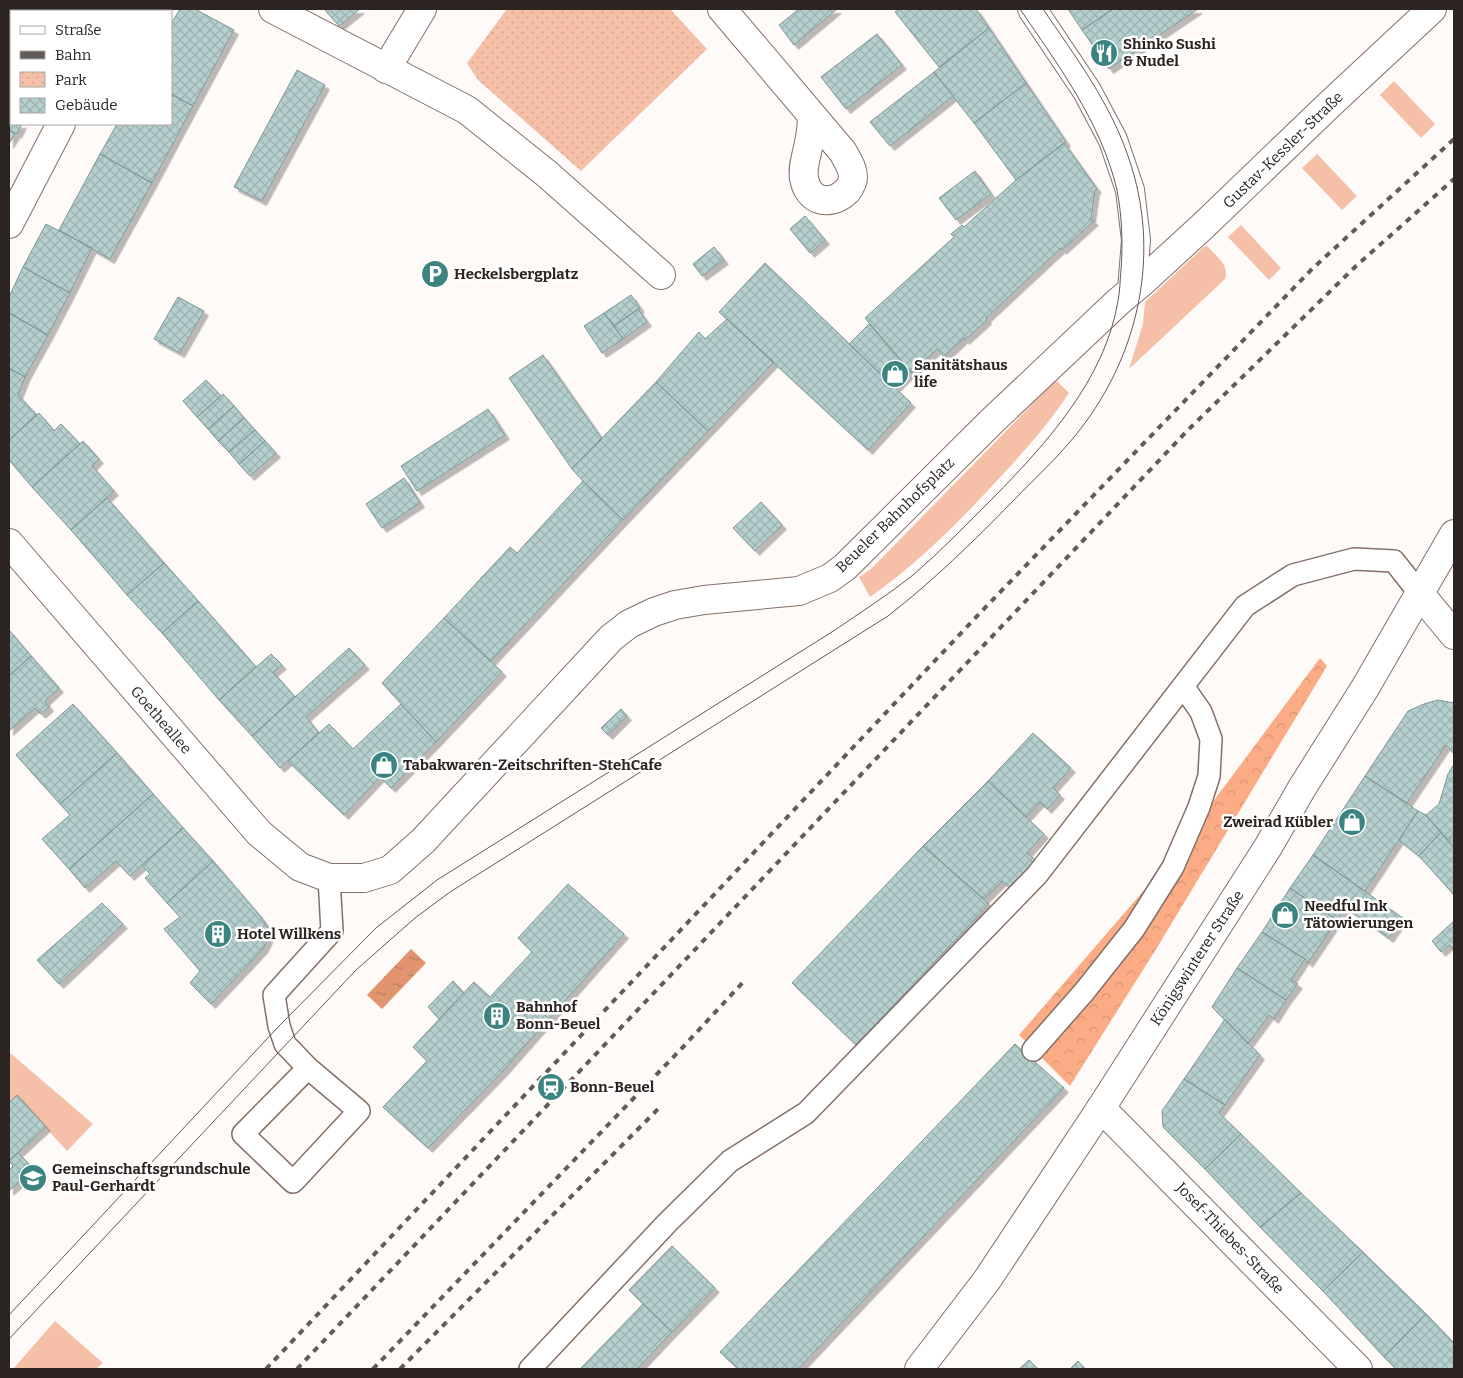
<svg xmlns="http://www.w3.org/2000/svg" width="1463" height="1378" viewBox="0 0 1463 1378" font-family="Bitter,serif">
<defs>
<pattern id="forest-crowns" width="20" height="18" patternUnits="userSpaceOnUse" patternTransform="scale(1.25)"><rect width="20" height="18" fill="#fbac85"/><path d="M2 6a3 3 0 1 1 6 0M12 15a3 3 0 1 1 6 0" fill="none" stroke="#d79473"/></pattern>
<pattern id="park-dots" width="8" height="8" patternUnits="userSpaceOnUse" patternTransform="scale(1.25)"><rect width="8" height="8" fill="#f5c0a7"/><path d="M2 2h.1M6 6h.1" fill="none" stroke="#d2a58f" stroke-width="1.8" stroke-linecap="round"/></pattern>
<pattern id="water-ripples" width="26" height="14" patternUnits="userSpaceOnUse" patternTransform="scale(1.25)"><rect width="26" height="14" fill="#e1946e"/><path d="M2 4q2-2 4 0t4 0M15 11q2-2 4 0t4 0" fill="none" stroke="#b7795a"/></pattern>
<pattern id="building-cross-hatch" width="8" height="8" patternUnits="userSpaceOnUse" patternTransform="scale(1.25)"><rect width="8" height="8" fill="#b5cfce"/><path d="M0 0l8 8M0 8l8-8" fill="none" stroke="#9cb2b1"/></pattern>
<filter id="shadow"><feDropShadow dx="4.5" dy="4.5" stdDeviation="0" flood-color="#0004"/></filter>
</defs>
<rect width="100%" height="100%" fill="#fefaf7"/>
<!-- green -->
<path fill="#f5c0a7" d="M 1394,81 L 1435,124 L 1421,138 L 1380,95 Z
M 1317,154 L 1357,196 L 1342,210 L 1302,168 Z
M 1241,225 L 1281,268 L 1269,280 L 1228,237 Z
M 1205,246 L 1207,246 C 1216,256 1230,265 1225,279 L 1129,369 L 1143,324 L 1145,302 Z
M 1057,381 L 1069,393 C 1050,422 1028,447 1004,473 C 963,518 920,562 870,597 L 859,577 L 871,569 L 1053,383 Z
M 9,1052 L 93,1124 L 67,1151 L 17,1096 L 9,1103 Z
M 55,1321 L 103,1363 L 96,1369 L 13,1369 Z"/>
<!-- forest -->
<path fill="url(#forest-crowns)" d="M 1320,658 L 1327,666 L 1158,946 L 1070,1086 L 1019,1035 L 1165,866 Z"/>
<!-- park -->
<path fill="url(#park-dots)" d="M 507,9 L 670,9 L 707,49 L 581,171 L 478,80 L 467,63 Z"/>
<!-- water -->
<path fill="url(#water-ripples)" d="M 411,949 L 426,963 L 382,1009 L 367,995 Z"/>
<!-- building -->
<path fill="url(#building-cross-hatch)" stroke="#7e9796" filter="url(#shadow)" d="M 29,9 L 87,9 L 86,11 L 32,11 Z
M 180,9 L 195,9 L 234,30 L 193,106 L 171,94 L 171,24 Z
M 324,9 L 360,9 L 339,26 Z
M 799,9 L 837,9 L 794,45 L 779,25 Z
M 899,9 L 976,9 L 989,28 L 939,67 L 895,12 Z
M 1068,9 L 1113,9 L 1082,30 Z
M 1113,9 L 1198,9 L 1109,69 L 1082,30 Z
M 989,28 L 1026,83 L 974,123 L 934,72 Z
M 877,34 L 902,65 L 846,109 L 821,77 Z
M 11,38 L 11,62 L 9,59 L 9,41 Z
M 9,59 L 11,62 L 11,124 L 22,124 L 17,134 L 9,130 Z
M 297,70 L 325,85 L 262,201 L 234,187 Z
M 934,72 L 953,96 L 890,146 L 870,122 Z
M 1026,83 L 1066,142 L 1016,180 L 974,123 Z
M 171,94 L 193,106 L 152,183 L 100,154 L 117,124 L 171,124 Z
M 9,130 L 15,134 L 9,144 Z
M 1064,143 L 1097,189 L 1095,190 L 1091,219 L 1094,221 L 1062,250 L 1061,248 L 986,318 L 987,320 L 965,340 L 964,338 L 944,357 L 937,349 L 912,373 L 865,318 L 954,237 L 951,234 L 962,225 L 964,227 L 1016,180 Z
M 100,154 L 152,183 L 110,259 L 59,230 Z
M 975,171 L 991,194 L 956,220 L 939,198 Z
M 805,216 L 825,240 L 810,253 L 790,229 Z
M 46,224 L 92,248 L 70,293 L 23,267 Z
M 714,247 L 724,260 L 702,276 L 693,264 Z
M 765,263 L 911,403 L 868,450 L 719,312 Z
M 23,267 L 70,293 L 48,335 L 9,313 L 9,297 Z
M 631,295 L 640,308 L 614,326 L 604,313 Z
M 178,297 L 204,311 L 180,353 L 154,339 Z
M 638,309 L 647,322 L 623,339 L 614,326 Z
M 9,313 L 48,335 L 25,377 L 9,368 Z
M 604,313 L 623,339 L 602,353 L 584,326 Z
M 727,319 L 774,362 L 708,431 L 656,382 L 699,332 L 705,339 Z
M 869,324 L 911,372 L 895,388 L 849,344 Z
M 543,355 L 602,439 L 572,469 L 509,378 Z
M 9,368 L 25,377 L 18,395 L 37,415 L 9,440 Z
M 206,380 L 221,396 L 197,417 L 183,401 Z
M 656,382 L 708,431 L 623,520 L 583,481 L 572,469 Z
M 223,394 L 234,406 L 208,429 L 197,417 Z
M 234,406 L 244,418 L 218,441 L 208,429 Z
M 488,409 L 505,435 L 417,491 L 401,466 Z
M 39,413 L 54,431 L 61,424 L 80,444 L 32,487 L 9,460 L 9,440 Z
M 244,418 L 255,430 L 229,452 L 218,441 Z
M 255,430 L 265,441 L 239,464 L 229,452 Z
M 83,441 L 99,459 L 92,466 L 114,491 L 71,530 L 32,487 Z
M 265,441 L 276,453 L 250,476 L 239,464 Z
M 404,478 L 420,503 L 382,528 L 366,504 Z
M 583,481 L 623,520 L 491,661 L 444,618 L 510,547 L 517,553 Z
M 107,498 L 164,563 L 127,595 L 71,530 Z
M 761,502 L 782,525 L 755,551 L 733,528 Z
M 164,563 L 198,601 L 162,633 L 127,595 Z
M 198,601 L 256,667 L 219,700 L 162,633 Z
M 444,618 L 502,672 L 436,742 L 382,683 Z
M 9,630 L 31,656 L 9,676 Z
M 349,648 L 365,665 L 306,717 L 319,733 L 280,768 L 252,736 Z
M 271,654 L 282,665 L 273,672 L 295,697 L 252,736 L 219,700 Z
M 31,656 L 59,688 L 45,701 L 49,707 L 41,714 L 35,708 L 9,731 L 9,676 Z
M 1438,700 L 1454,703 L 1454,754 L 1446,745 L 1407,803 L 1365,776 L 1408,711 L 1424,704 Z
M 73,704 L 117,753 L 60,804 L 16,755 Z
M 401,704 L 436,742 L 391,788 L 380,777 L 344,815 L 288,761 L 329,724 L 353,749 Z
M 621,709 L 627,716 L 608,735 L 601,728 Z
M 1033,733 L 1071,768 L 1053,788 L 1060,795 L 1047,809 L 1040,802 L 1026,817 L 988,781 Z
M 117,753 L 153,794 L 69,869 L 42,839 L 70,815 L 60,804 Z
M 1454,764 L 1454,833 L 1447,840 L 1426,815 L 1439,804 L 1448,774 Z
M 1365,776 L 1418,811 L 1365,891 L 1313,855 Z
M 988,781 L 1044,834 L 1027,853 L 1040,864 L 1014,892 L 1002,881 L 984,899 L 923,846 Z
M 153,794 L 183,828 L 130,876 L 116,861 L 85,888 L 69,869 Z
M 1418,811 L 1426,815 L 1441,832 L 1419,856 L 1399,840 Z
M 183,828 L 213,861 L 167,903 L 145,878 L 150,874 L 142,865 Z
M 1441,832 L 1454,848 L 1454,895 L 1419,856 Z
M 1454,833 L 1454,848 L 1447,840 Z
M 923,846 L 989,904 L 856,1045 L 792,983 Z
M 1313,855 L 1403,918 L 1389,938 L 1345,907 L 1337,920 L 1290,888 Z
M 213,861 L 261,917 L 268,928 L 268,939 L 263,949 L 211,1004 L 190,983 L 200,971 L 164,929 L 180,917 L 167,903 Z
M 568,884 L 624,934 L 503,1071 L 428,1148 L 383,1107 L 427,1061 L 413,1047 L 474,982 L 490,997 L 532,952 L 518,938 Z
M 1290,888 L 1337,920 L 1308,963 L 1305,959 L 1262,932 Z
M 102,903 L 123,924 L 59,984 L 37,960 Z
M 1454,921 L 1454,948 L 1453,949 L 1449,945 L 1441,952 L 1432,941 Z
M 1262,932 L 1305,959 L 1291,980 L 1298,984 L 1286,1000 L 1237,968 Z
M 1237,968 L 1286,1000 L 1274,1019 L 1269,1015 L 1248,1044 L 1212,1007 Z
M 453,981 L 464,993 L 439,1019 L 428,1007 Z
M 1225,1019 L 1260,1055 L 1225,1105 L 1184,1079 Z
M 1015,1044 L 1064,1088 L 798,1369 L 738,1369 L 720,1352 Z
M 1184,1079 L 1225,1105 L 1219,1113 L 1241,1134 L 1205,1169 L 1163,1127 L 1162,1111 Z
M 17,1095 L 46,1127 L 9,1161 L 9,1103 Z
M 1241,1134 L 1301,1193 L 1260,1227 L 1205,1169 Z
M 18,1153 L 29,1164 L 19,1172 L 24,1178 L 9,1191 L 9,1170 L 13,1166 L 9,1161 Z
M 1301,1193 L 1363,1252 L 1323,1291 L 1260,1227 Z
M 672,1246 L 715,1288 L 672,1332 L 629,1290 Z
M 1363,1252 L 1426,1314 L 1384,1357 L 1323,1291 Z
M 643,1304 L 672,1332 L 637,1369 L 580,1369 Z
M 1426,1314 L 1454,1343 L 1454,1369 L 1396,1369 L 1384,1357 Z
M 1029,1360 L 1038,1369 L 1019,1369 Z
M 1078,1361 L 1085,1369 L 1070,1369 Z"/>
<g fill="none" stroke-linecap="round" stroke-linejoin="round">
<!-- service casing -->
<g stroke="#847067" stroke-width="24">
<path id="service" d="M 1033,1050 L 1084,992 L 1134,929 L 1173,867 L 1199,807 L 1209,776 L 1211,739 L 1201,712 L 1183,686
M 308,1068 L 243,1134 L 293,1182 L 359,1111 L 308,1068 L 285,1044 L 279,1026 L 274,995 L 332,931 L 329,878
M 530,1369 L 667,1223 L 730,1161 L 806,1113 L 1037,875 L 1245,606 L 1293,575 L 1354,559 L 1394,561 L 1420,594"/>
</g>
<!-- minor casing -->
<g stroke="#847067" stroke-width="30">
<path id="minor" d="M 273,9 L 467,110 L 547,174 L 661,275
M 722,9 L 843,152 C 847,160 853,168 853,177 C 853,182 850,187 847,191 C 830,207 808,202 804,178 C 802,167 807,154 809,143 C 811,134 812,125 812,116
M 1032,9 L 1087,91 L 1113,140 L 1130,190 L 1136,240 L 1132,290
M 120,11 L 122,9
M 386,69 L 422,9
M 9,224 L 61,124
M 1101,1108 L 1358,1369"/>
</g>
<!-- tertiary casing -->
<g stroke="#847067" stroke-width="30">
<path id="tertiary" d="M 9,543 L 259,833 L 300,867 L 329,878 L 364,878 L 390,870 L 423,841 L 611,638 L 629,624 L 654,612 L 675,605 L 704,600 L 799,591 L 830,578 L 845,567 L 992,421 L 1118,302 L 1142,282 L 1203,226 L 1329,105 L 1432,9"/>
</g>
<!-- secondary casing -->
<g stroke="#847067" stroke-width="30">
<path id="secondary" d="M 1420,594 L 1454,635
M 919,1369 L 987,1280 L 1101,1108 L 1268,847 L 1302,788 L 1365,688 L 1454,534"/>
</g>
<!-- service -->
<use href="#service" stroke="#fff" stroke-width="21"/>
<!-- minor -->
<use href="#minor" stroke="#fff" stroke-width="28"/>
<!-- tertiary -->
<use href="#tertiary" stroke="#fff" stroke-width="28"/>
<!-- secondary -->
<use href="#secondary" stroke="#fff" stroke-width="28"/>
<!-- tram -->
<path stroke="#625b57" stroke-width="1" d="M 9,1315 L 279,1026 L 376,928 L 437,880 L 835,630 C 861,612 888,595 913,575 C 941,551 967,524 993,498 C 1047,443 1105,379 1118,301 C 1120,291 1120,280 1121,270 C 1123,244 1122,216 1117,190 C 1101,122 1058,65 1020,9
M 9,1339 L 356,970 L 415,918 L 450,892 L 888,616 C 933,581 973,542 1013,501 C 1037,476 1064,452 1085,423 C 1141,347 1160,249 1129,159 C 1111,104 1075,56 1043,9"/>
<!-- rail -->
<path stroke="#625b57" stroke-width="4" stroke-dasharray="6 6" stroke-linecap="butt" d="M 266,1369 L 980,613 L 1312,269 L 1454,139
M 297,1369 L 1187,431 L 1355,267 L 1454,179
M 373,1369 L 683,1047 L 746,979
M 400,1369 L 661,1106"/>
</g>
<!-- icons -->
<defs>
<g id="restaurant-disc" transform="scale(1.4375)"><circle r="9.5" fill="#3c8481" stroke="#fff"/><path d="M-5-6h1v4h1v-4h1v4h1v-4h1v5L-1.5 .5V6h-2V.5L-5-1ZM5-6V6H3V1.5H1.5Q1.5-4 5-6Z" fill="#fff"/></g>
<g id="parking-disc" transform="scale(1.4375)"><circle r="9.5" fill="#3c8481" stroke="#fff"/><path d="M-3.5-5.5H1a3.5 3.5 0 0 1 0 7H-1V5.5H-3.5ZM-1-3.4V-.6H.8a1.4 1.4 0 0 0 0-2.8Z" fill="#fff"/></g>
<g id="shop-disc" transform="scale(1.4375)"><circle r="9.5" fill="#3c8481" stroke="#fff"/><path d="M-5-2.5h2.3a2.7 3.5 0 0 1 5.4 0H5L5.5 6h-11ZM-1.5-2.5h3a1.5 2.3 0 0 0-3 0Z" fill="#fff"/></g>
<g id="building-disc" transform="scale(1.4375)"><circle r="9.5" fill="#3c8481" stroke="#fff"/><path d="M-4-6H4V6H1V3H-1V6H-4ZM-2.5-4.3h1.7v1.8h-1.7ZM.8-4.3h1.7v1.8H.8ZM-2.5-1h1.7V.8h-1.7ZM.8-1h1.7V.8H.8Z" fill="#fff"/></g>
<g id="station-disc" transform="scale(1.4375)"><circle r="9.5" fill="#3c8481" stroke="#fff"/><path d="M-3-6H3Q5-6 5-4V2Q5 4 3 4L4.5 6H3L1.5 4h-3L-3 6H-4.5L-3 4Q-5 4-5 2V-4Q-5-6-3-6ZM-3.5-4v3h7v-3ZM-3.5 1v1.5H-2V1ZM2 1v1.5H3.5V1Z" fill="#fff"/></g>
<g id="school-disc" transform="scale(1.4375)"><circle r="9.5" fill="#3c8481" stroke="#fff"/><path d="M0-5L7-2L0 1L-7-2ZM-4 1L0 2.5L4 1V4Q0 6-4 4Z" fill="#fff"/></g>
</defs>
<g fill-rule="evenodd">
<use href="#restaurant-disc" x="1104" y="53"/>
<use href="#parking-disc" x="435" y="274"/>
<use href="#shop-disc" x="895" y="374"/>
<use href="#shop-disc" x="384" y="765"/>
<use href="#shop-disc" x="1352" y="822"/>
<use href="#shop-disc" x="1285" y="915"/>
<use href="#building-disc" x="218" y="934"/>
<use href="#building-disc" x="497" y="1016"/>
<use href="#station-disc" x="551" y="1087"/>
<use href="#school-disc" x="33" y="1178"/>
</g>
<g text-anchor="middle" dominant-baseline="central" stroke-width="5" stroke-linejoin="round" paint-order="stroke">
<!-- poi labels -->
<g font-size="15" font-weight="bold" fill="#2c2420" stroke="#fff" text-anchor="start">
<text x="1123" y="44">Shinko Sushi<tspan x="1123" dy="17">&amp; Nudel</tspan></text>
<text x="454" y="274">Heckelsbergplatz</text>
<text x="914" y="365">Sanitätshaus<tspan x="914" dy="17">life</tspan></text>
<text x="403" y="765">Tabakwaren-Zeitschriften-StehCafe</text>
<text x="1333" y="822" text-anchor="end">Zweirad Kübler</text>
<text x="1304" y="906">Needful Ink<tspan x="1304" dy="17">Tätowierungen</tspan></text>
<text x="237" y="934">Hotel Willkens</text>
<text x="516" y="1007">Bahnhof<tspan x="516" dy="17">Bonn-Beuel</tspan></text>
<text x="570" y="1087">Bonn-Beuel</text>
<text x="52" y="1169">Gemeinschaftsgrundschule<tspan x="52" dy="17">Paul-Gerhardt</tspan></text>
</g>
<!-- street labels -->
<g font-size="15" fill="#2c2420" stroke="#fff">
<text transform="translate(1283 150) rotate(-44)">Gustav-Kessler-Straße</text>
<text transform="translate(895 515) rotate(-44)">Beueler Bahnhofsplatz</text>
<text transform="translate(161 720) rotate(49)">Goetheallee</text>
<text transform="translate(1197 958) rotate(-57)">Königswinterer Straße</text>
<text transform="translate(1230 1238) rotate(46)">Josef-Thiebes-Straße</text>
</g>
</g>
<!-- border -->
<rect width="1463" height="1378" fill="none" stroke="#2c2420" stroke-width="20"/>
<!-- legend -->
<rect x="10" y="10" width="162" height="115" fill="#ffffff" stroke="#aba7a6"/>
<rect x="20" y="26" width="25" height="8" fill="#ffffff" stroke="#aba7a6"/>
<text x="55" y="35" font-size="15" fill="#2c2420">Straße</text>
<rect x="20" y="51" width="25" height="8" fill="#625b57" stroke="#aba7a6"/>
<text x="55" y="60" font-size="15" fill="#2c2420">Bahn</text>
<rect x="20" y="72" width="25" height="15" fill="url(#park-dots)" stroke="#aba7a6"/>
<text x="55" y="85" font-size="15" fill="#2c2420">Park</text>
<rect x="20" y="98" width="25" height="15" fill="url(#building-cross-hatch)" stroke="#aba7a6"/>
<text x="55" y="110" font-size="15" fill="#2c2420">Gebäude</text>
</svg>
